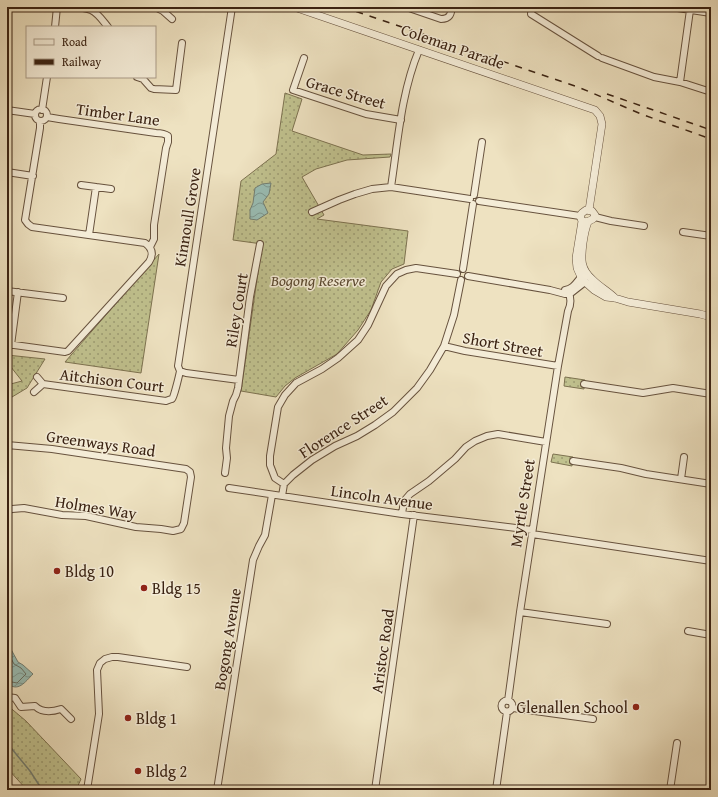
<svg xmlns="http://www.w3.org/2000/svg" width="718" height="797" viewBox="0 0 718 797" font-family="'Gentium Book Plus',serif">
<defs>
<pattern id="grass-dots" width="8" height="8" patternUnits="userSpaceOnUse"><rect width="8" height="8" fill="#c0c18e"/><path d="M2 2h.1M6 6h.1" fill="none" stroke="#9d9c73" stroke-width="1.8" stroke-linecap="round"/></pattern>
<pattern id="water-waves" width="16" height="10" patternUnits="userSpaceOnUse"><rect width="16" height="10" fill="#99bdb4"/><path d="M0 5q4-4 8 0t8 0" fill="none" stroke="#7e9991"/></pattern>
</defs>
<rect width="100%" height="100%" fill="#eee2c1"/>
<filter id="stains"><feTurbulence type="fractalNoise" baseFrequency=".005" numOctaves="4"/><feColorMatrix values="0 0 0 0 .2 0 0 0 0 .09 0 0 0 0 .02 0 0 0 .5 -.17"/></filter>
<radialGradient id="worn" r=".72"><stop offset=".6" stop-color="#630" stop-opacity="0"/><stop offset="1" stop-color="#630" stop-opacity=".3"/></radialGradient>
<!-- grass -->
<path fill="url(#grass-dots)" stroke="#7d7250" d="M 285,93 L 302,99 L 292,131 L 363,155 L 391,154 L 390,157 L 347,160 L 316,169 L 302,177 L 324,215 L 317,219 L 408,231 L 404,264 L 392,269 L 381,282 L 371,310 L 358,330 L 337,354 L 295,378 L 285,386 L 276,397 L 241,391 L 262,244 L 233,240 L 241,181 L 276,154 Z
M 159,254 L 141,373 L 65,362 Z
M 7,355 L 45,359 L 27,388 L 7,400 L 7,385 L 22,381 L 7,362 Z
M 565,377 L 585,380 L 584,389 L 564,386 Z
M 553,454 L 573,457 L 572,466 L 551,462 Z
M 7,705 L 26,721 L 81,779 L 76,790 L 27,790 L 7,768 Z"/>
<!-- water -->
<path fill="url(#water-waves)" stroke="#737f73" d="M 271,183 L 269,194 L 263,202 L 268,213 L 257,220 L 250,219 L 250,210 L 253,203 L 255,188 L 262,184 Z
M 7,642 L 18,662 L 23,665 L 33,674 C 25,682 18,693 7,683 Z"/>
<g fill="none" stroke-linecap="round" stroke-linejoin="round">
<!-- shore -->
<path stroke="#6a7063" stroke-width="1" d="M 7,651 L 14,664 L 21,668 L 26,674 L 17,683 L 7,681"/>
<!-- stream -->
<path stroke="#737f73" stroke-width="1.5" d="M 7,743 L 30,771 L 41,788"/>
<!-- minor casing -->
<g stroke="#67523e" stroke-width="8">
<path id="minor" d="M 77,7 C 81,8 86,8 91,10 C 98,13 103,21 108,27
M 155,7 L 163,11 L 172,19
M 232,7 L 178,366 L 180,371 L 186,373 L 239,380
M 406,7 L 441,19 C 450,19 451,14 452,7
M 532,7 L 531,14 L 598,56
M 671,7 L 711,13
M 55,27 L 57,7
M 304,58 L 293,90 L 366,114 L 401,120
M 602,58 L 654,77 L 680,82 L 711,92
M 137,77 L 143,79 L 151,88 L 154,89 L 176,90 L 182,43
M 680,82 L 690,10
M35 115a6 6 0 1 1 12 0a6 6 0 1 1-12 0Z
M 7,110 L 35,114
M 42,110 L 47,77
M 47,117 L 59,119 L 156,133 C 160,133 164,133 168,136 L 168,142 L 166,148 L 154,225 L 154,239 L 150,247
M 7,172 L 33,176
M 81,185 L 111,189
M 391,187 C 398,141 401,93 419,50
M 474,195 L 482,142
M 479,201 L 580,216
M 312,212 L 339,200 L 355,194 L 372,189 L 391,187 L 470,199
M 595,217 L 611,221 L 644,226
M 683,232 L 711,236
M 89,235 L 96,187
M 463,269 L 473,204
M 468,276 L 550,290 L 565,294 L 571,293 L 585,282
M 565,290 C 573,289 576,283 581,277
M 7,291 L 63,298
M 7,344 L 65,352 L 68,351 L 149,262 C 154,254 152,248 145,243 L 32,227 L 28,224 L 25,220 L 40,128 L 40,121
M 11,345 L 18,292
M 444,346 L 465,351 L 558,366
M 43,384 L 166,401 C 166,401 171,399 172,399 C 174,397 179,376 180,371
M 584,384 L 643,393 L 673,388 L 711,394
M 34,392 L 43,384 L 37,377
M 7,431 L 7,445
M 7,445 L 52,449 L 186,469 L 190,472 L 191,477 L 184,523 L 181,529 L 173,531 L 161,529 L 136,527 L 86,516 L 62,515 L 24,508 L 12,509 L 7,511
M 573,461 L 621,468 L 646,474 L 711,484
M 225,473 L 227,458 L 226,448 L 229,416 L 233,401 L 236,395 L 238,388 L 250,297 L 260,244
M 681,479 L 684,457
M 284,484 L 293,475 L 312,460 L 335,446 L 357,436 L 375,425 L 393,412 L 417,388 L 430,370 L 444,346 L 454,315 L 461,280
M 229,488 L 402,514 L 532,530
M 282,496 L 284,484 L 275,478 L 270,465 L 270,456 L 278,407 L 285,395 L 296,383 L 322,369 L 338,358 L 358,340 L 368,325 L 386,286 L 397,274 L 406,270 L 416,268 L 457,274
M 402,514 L 404,501 L 410,494 L 429,481 L 455,459 L 466,447 L 475,441 L 487,436 L 498,434 L 546,442
M 532,534 L 711,561
M 520,612 L 607,624
M 688,631 L 711,635
M 7,697 L 15,698 L 21,707 L 35,706 C 42,713 52,712 61,709 L 71,719
M501.5 706a5.5 5.5 0 1 1 11 0a5.5 5.5 0 1 1-11 0Z
M 508,701 L 520,612 L 558,366 L 568,311 C 572,303 571,297 568,290
M 513,708 L 593,719
M 87,790 L 99,714 L 97,670 L 100,663 L 105,659 L 112,657 L 118,657 L 187,667
M 217,790 L 253,560 L 259,546 L 265,535 L 272,495
M 375,790 L 414,515
M 496,790 L 507,712
M 670,790 L 677,743"/>
</g>
<!-- tertiary casing -->
<g stroke="#67523e" stroke-width="8">
<path id="tertiary" d="M 294,7 L 595,110 L 600,116 L 602,124 L 589,210
M 586,210 L 592,211 L 595,215 L 593,219 L 587,222 L 582,221 L 580,216 L 582,213 Z
M 582,221 L 576,258 L 577,268 L 581,277 L 585,282 L 594,290 L 606,297 L 615,298 L 628,302 L 700,314 L 711,317
M 588,222 C 585,229 584,236 583,243 C 581,259 580,269 593,280 C 600,287 608,291 615,298"/>
</g>
<!-- minor -->
<use href="#minor" stroke="#f4ecd7" stroke-width="6"/>
<!-- tertiary -->
<use href="#tertiary" stroke="#f4ecd7" stroke-width="7"/>
<!-- rail -->
<path stroke="#3a2212" stroke-width="1.5" stroke-dasharray="7 7" stroke-linecap="butt" d="M 343,7 L 575,86 L 590,92 L 641,114 L 711,139
M 607,94 L 711,130"/>
</g>
<!-- markers -->
<g fill="#8f2418" stroke="#f4ecd7" stroke-width="1.5">
<circle cx="57" cy="571" r="4"/>
<circle cx="144" cy="588" r="4"/>
<circle cx="636" cy="707" r="4"/>
<circle cx="128" cy="718" r="4"/>
<circle cx="138" cy="771" r="4"/>
</g>
<g text-anchor="middle" dominant-baseline="central" stroke-width="3" stroke-linejoin="round" paint-order="stroke">
<!-- street labels -->
<g font-size="16" fill="#3a2212" stroke="#f4ecd7">
<text transform="translate(453 46) rotate(19)">Coleman Parade</text>
<text transform="translate(346 92) rotate(16)">Grace Street</text>
<text transform="translate(118 114) rotate(8)">Timber Lane</text>
<text transform="translate(187 217) rotate(-81)">Kinnoull Grove</text>
<text transform="translate(236 310) rotate(-81)">Riley Court</text>
<text transform="translate(503 344) rotate(10)">Short Street</text>
<text transform="translate(112 380) rotate(7)">Aitchison Court</text>
<text transform="translate(343 426) rotate(-33)">Florence Street</text>
<text transform="translate(101 443) rotate(8)">Greenways Road</text>
<text transform="translate(382 497) rotate(8)">Lincoln Avenue</text>
<text transform="translate(522 503) rotate(-81)">Myrtle Street</text>
<text transform="translate(96 507) rotate(9)">Holmes Way</text>
<text transform="translate(227 639) rotate(-81)">Bogong Avenue</text>
<text transform="translate(382 651) rotate(-82)">Aristoc Road</text>
</g>
<!-- park labels -->
<g font-size="16" font-style="italic" fill="#5c4a31" stroke="#f4ecd7">
<text x="318" y="280">Bogong Reserve</text>
</g>
<!-- poi labels -->
<g font-size="16" fill="#3a2212" stroke="#f4ecd7" text-anchor="start">
<text x="65" y="571">Bldg 10</text>
<text x="152" y="588">Bldg 15</text>
<text x="628" y="707" text-anchor="end">Glenallen School</text>
<text x="136" y="718">Bldg 1</text>
<text x="146" y="771">Bldg 2</text>
</g>
</g>
<!-- margin -->
<rect width="718" height="797" fill="none" stroke="#eee2c1" stroke-width="24"/>
<rect x="8" y="8" width="702" height="781" fill="none" stroke="#3a2212" stroke-width="2"/>
<rect x="12" y="12" width="694" height="773" fill="none" stroke="#3a2212"/>
<!-- legend -->
<rect x="26" y="26" width="130" height="52" fill="#f4ecd7" stroke="#aa9b88"/>
<rect x="34" y="39" width="20" height="6" fill="#f4ecd7" stroke="#aa9b88"/>
<text x="62" y="46" font-size="12" fill="#3a2212">Road</text>
<rect x="34" y="59" width="20" height="6" fill="#3a2212" stroke="#aa9b88"/>
<text x="62" y="66" font-size="12" fill="#3a2212">Railway</text>
<rect width="100%" height="100%" filter="url(#stains)"/>
<rect width="100%" height="100%" fill="url(#worn)"/>
</svg>
